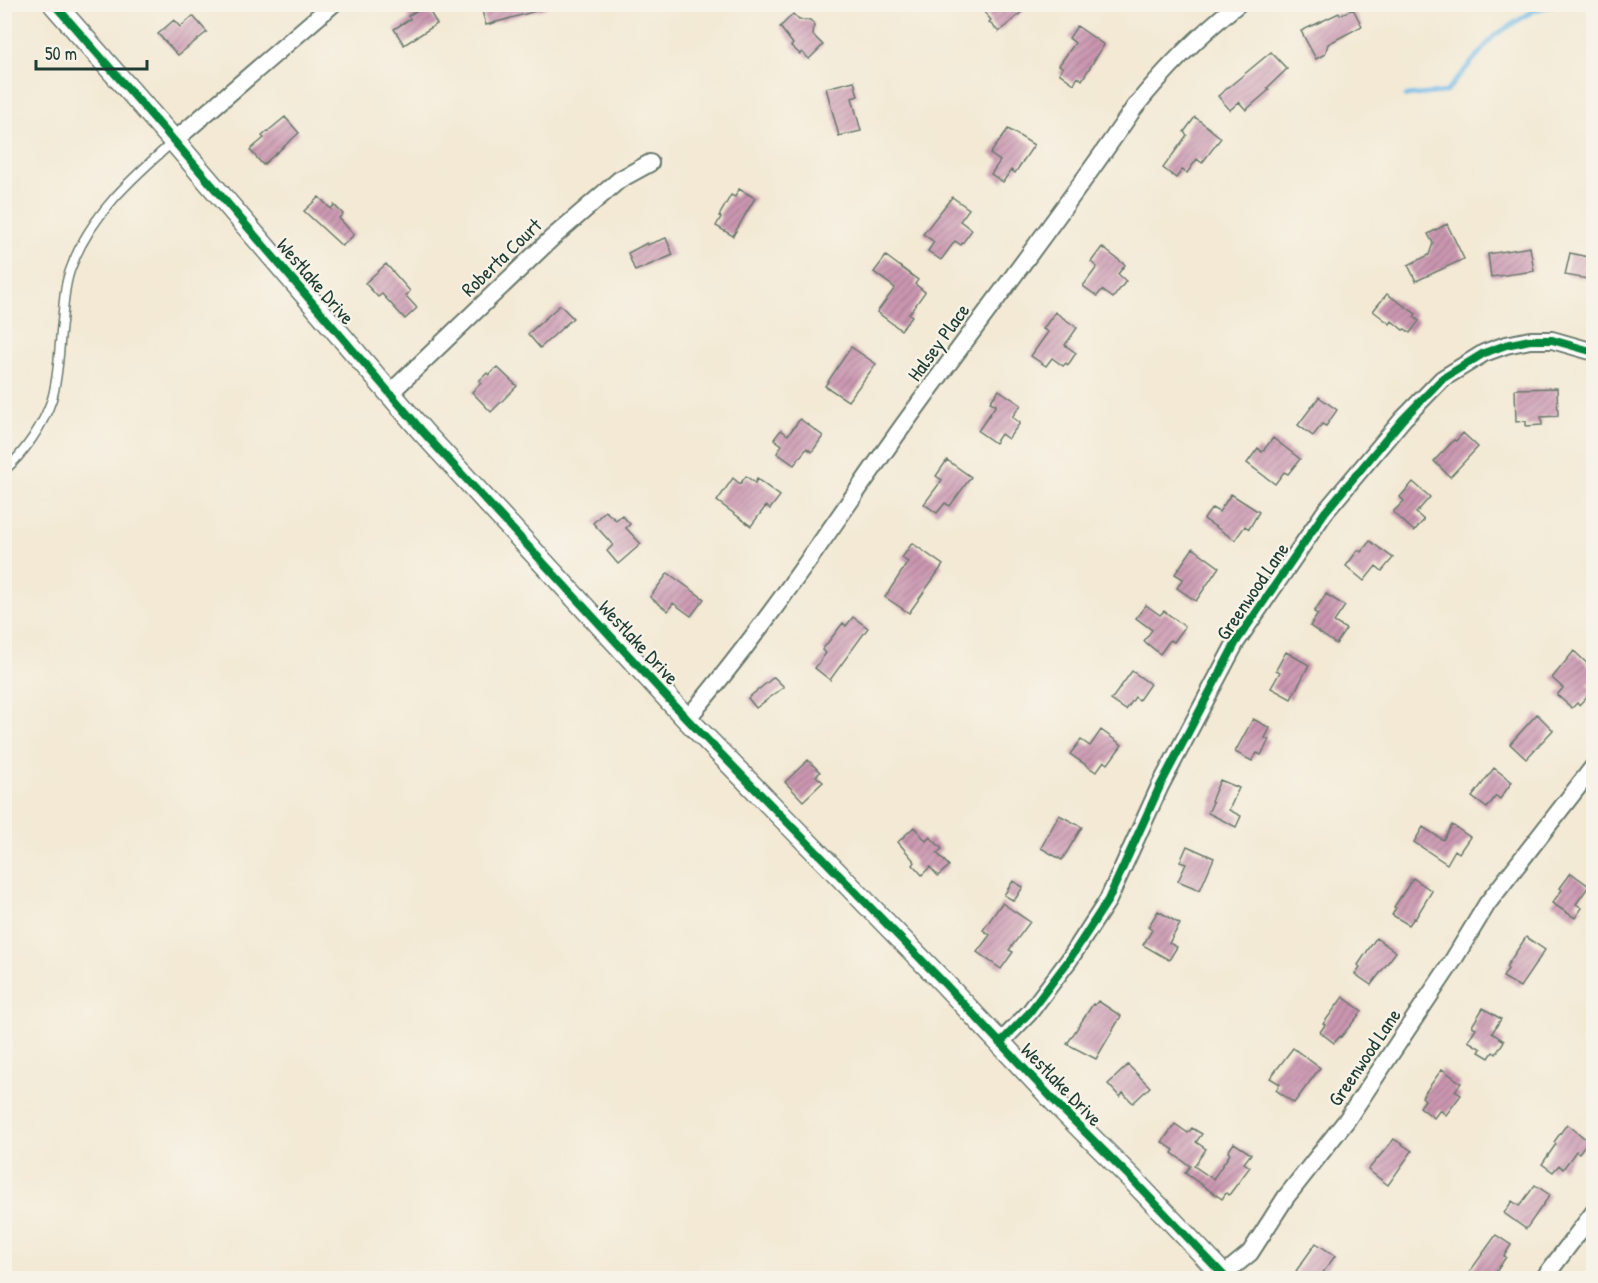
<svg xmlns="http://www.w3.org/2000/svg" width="1598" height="1283" viewBox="0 0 1598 1283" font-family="'Patrick Hand',sans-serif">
<defs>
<pattern id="building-hatch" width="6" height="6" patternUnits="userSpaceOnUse" patternTransform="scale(1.5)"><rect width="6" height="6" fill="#cb97b1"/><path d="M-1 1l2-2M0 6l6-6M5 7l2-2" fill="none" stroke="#a47c91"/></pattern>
</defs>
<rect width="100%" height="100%" fill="#f7f3e8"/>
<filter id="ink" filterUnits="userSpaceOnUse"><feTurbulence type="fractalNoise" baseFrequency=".0167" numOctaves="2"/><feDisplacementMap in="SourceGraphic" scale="12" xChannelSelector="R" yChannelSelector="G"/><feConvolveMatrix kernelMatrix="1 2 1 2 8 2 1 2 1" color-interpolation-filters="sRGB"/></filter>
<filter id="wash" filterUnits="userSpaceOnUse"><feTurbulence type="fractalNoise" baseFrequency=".008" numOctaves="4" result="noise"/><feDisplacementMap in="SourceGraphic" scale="24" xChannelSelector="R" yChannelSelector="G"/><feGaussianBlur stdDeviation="1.35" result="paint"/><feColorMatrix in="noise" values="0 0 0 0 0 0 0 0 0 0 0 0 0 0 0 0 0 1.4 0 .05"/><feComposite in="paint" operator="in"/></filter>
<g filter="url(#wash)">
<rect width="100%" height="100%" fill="#f3e9d4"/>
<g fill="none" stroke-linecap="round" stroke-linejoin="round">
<!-- stream -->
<path stroke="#6fbae8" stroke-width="4.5" d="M 1406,96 L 1446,92 L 1494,36 L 1533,11 L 1556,4"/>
</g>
<g id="blocks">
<!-- building -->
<path fill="url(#building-hatch)" d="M 480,4 L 546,4 L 547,8 L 486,25 Z
M 977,4 L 1031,4 L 999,32 L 989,22 L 991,20 Z
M 426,5 L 437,24 L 404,45 L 394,29 L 410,19 L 408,16 Z
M 1353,9 L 1362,26 L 1328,44 L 1325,54 L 1316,59 L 1301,31 L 1339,13 L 1340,15 Z
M 793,14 L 799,20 L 810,20 L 814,24 L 813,35 L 823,45 L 809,59 L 802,52 L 800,54 L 791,46 L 793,44 L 780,27 Z
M 193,16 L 207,32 L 178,55 L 158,34 L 174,20 L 180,27 Z
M 1077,26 L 1104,45 L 1082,80 L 1078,77 L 1074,84 L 1059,73 L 1063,68 L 1059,65 L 1075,43 L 1069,38 Z
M 1271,52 L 1287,69 L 1267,88 L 1269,90 L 1246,110 L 1239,102 L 1230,110 L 1218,96 Z
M 854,81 L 858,96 L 852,98 L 861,131 L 839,136 L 826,88 Z
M 285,117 L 299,133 L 263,165 L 250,150 L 264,138 L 262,136 Z
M 1195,117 L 1221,138 L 1202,163 L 1197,159 L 1187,173 L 1182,170 L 1176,178 L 1163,168 L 1187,135 L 1184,132 Z
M 1008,129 L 1034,145 L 1015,173 L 1011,170 L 1003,182 L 991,174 L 1000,161 L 990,154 Z
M 739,189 L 755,198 L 733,236 L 716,226 L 721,217 L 719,216 L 731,195 L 735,197 Z
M 319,197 L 331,209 L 334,205 L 343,214 L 339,218 L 354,235 L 342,246 L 304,211 Z
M 952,197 L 969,209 L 960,221 L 972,230 L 961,245 L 955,241 L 941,260 L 928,251 L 934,242 L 923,234 Z
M 1447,224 L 1464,259 L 1416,281 L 1408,265 L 1429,255 L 1433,243 L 1428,234 Z
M 666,238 L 673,255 L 635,271 L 628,253 L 647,243 L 647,245 Z
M 1102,247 L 1125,265 L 1118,274 L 1126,281 L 1113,298 L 1102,290 L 1097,296 L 1083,286 L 1097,267 L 1091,262 Z
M 1530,247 L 1534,271 L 1491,277 L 1488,254 Z
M 1570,253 L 1593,258 L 1593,276 L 1588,274 L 1587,279 L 1565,275 Z
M 886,256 L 918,280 L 915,284 L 925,292 L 909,314 L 912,316 L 901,330 L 877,312 L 895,288 L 874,272 Z
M 386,264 L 410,291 L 406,296 L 417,308 L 405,319 L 382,294 L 378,297 L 365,283 Z
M 1387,294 L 1416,314 L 1414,317 L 1419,321 L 1410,333 L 1405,329 L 1403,330 L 1392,321 L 1390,324 L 1373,311 Z
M 560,305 L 573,318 L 540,348 L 528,334 Z
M 1055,312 L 1077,328 L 1065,345 L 1076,353 L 1068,365 L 1066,363 L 1063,366 L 1052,358 L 1046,366 L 1031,356 L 1048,332 L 1043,329 Z
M 851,347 L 876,364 L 848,401 L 825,386 Z
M 497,367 L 517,386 L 491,412 L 472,392 L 481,383 L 479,381 L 487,373 L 489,375 Z
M 1557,388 L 1558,416 L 1541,417 L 1542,425 L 1526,426 L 1526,421 L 1516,422 L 1515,389 Z
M 999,390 L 1021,405 L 1012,417 L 1020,423 L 1008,439 L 1001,434 L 995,443 L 978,431 L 996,405 L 990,402 Z
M 1319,397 L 1337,410 L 1326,426 L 1322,424 L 1313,436 L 1298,425 Z
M 800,419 L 823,436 L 812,452 L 807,448 L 794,465 L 777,453 L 782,445 L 774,439 L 781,430 L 788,435 Z
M 1463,433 L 1478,447 L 1450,477 L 1434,461 L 1454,440 L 1456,441 Z
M 1273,438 L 1300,459 L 1288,474 L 1284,472 L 1275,484 L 1247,463 L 1258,448 L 1262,452 Z
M 947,460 L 971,477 L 950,506 L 945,503 L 937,513 L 924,504 L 942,480 L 936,476 Z
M 746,476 L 755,483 L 757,479 L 780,496 L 770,509 L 766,506 L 751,526 L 717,501 L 733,478 L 740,484 Z
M 1413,482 L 1430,497 L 1416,513 L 1424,520 L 1414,531 L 1393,512 L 1404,501 L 1400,497 Z
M 1231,494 L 1259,512 L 1249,529 L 1245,526 L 1235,540 L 1204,519 L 1212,508 L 1219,512 Z
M 605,511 L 616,520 L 622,515 L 630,524 L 626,528 L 641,544 L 618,564 L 607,551 L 613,545 L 593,523 Z
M 1370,541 L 1393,558 L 1382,571 L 1376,566 L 1364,581 L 1346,566 L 1358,550 L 1361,552 Z
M 912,543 L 943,565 L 909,613 L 885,597 L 908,562 L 902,558 Z
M 1193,548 L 1219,567 L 1196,601 L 1177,588 L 1183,579 L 1175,574 Z
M 668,573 L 704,599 L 691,616 L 673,603 L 668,611 L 650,597 Z
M 1326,594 L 1345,606 L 1334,622 L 1346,629 L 1336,644 L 1310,626 L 1318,614 L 1314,612 Z
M 1146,605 L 1160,615 L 1164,611 L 1185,627 L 1174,642 L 1170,640 L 1160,654 L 1144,641 L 1152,630 L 1136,618 Z
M 853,617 L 868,628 L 830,680 L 815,668 L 826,653 L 822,650 L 843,623 L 846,626 Z
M 1574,651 L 1593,669 L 1593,679 L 1588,685 L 1593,690 L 1579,705 L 1577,703 L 1572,708 L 1557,695 L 1563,688 L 1552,678 Z
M 1286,652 L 1309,665 L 1291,699 L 1271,688 L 1280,672 L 1276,670 Z
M 1132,671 L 1150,684 L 1139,700 L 1135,697 L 1126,710 L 1111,700 Z
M 774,677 L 784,687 L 756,708 L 748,698 Z
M 1537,714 L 1553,730 L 1526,759 L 1510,744 Z
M 1253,719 L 1270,728 L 1265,738 L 1269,740 L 1261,755 L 1257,753 L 1252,761 L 1235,752 Z
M 1101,730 L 1122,745 L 1108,764 L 1104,761 L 1096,772 L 1070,754 L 1081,740 L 1090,746 Z
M 808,760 L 820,772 L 816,776 L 823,782 L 803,801 L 785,782 Z
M 1494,768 L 1512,782 L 1500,799 L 1496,796 L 1487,808 L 1472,797 Z
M 1220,780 L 1239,788 L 1229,810 L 1241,816 L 1236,827 L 1208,813 L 1213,802 L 1211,801 Z
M 1059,815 L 1082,827 L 1062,860 L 1041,848 Z
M 1452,825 L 1470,837 L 1459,853 L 1455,850 L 1447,864 L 1414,842 L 1423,827 L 1443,840 Z
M 914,827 L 926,841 L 930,837 L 942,849 L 937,853 L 949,866 L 938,876 L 930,867 L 922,875 L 913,865 L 915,862 L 898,842 Z
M 1187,846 L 1214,858 L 1200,890 L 1178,881 L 1186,864 L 1180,862 Z
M 1571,873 L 1589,886 L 1576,904 L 1582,908 L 1575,918 L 1552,903 L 1562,890 L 1560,888 Z
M 1413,878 L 1432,891 L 1415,919 L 1414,918 L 1409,925 L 1392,915 L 1396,908 L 1394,907 Z
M 1013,881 L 1023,887 L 1014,901 L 1004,895 Z
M 1002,903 L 1030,922 L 1009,950 L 1013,952 L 1001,969 L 977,952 L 990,935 L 983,930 Z
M 1158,911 L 1180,924 L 1169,943 L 1177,947 L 1169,960 L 1143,945 L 1152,930 L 1148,927 Z
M 1526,937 L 1545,950 L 1520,987 L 1503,977 L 1508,969 L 1506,967 Z
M 1376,938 L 1396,952 L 1371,985 L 1355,974 L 1360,967 L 1358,965 Z
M 1343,997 L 1362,1011 L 1341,1037 L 1340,1036 L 1334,1043 L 1320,1032 L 1325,1025 L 1323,1024 Z
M 1098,1001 L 1121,1016 L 1096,1059 L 1067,1044 L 1093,1004 L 1095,1005 Z
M 1483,1008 L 1501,1019 L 1492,1033 L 1504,1041 L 1496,1054 L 1493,1052 L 1489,1058 L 1479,1052 L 1481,1049 L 1468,1041 L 1476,1028 L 1472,1026 Z
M 1293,1048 L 1320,1068 L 1294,1103 L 1276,1090 L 1280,1084 L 1270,1078 Z
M 1128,1065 L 1150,1087 L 1133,1103 L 1123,1093 L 1120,1097 L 1108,1084 Z
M 1442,1069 L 1461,1083 L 1455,1091 L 1461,1095 L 1446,1115 L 1440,1110 L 1434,1118 L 1420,1107 L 1425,1100 L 1422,1097 Z
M 1175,1124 L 1188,1133 L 1192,1128 L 1202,1134 L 1196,1142 L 1206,1149 L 1194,1166 L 1213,1179 L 1230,1154 L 1228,1152 L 1234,1143 L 1251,1154 L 1244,1163 L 1250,1167 L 1229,1195 L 1226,1193 L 1222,1199 L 1185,1173 L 1190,1166 L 1172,1153 L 1174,1150 L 1162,1142 Z
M 1567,1124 L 1588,1141 L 1579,1153 L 1576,1151 L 1563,1169 L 1559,1165 L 1553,1172 L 1542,1164 L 1556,1144 L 1554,1142 Z
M 1394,1139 L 1412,1151 L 1388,1185 L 1368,1170 Z
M 1535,1185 L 1550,1195 L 1526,1229 L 1504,1213 L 1512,1201 L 1519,1206 L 1521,1204 Z
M 1496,1235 L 1511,1245 L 1504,1256 L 1506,1257 L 1492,1278 L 1475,1278 L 1468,1274 Z
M 1316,1243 L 1335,1256 L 1319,1278 L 1294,1278 L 1298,1273 L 1296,1271 Z"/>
</g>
</g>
<g filter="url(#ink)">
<use href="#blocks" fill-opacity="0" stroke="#69796c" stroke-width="1.5"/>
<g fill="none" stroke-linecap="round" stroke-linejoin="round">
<!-- service casing -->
<g stroke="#69796c" stroke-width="11">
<path id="service" d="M 4,471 C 24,453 43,426 52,399 C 59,375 59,347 62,322 C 64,304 64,285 71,268 C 90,215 133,177 174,141"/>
</g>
<!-- minor casing -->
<g stroke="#69796c" stroke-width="20">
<path id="minor" d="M 174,141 L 333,4
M 390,393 L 552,238 L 619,180 L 650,163
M 687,719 C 764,629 829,530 897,434 C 975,325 1059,219 1134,108 C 1165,69 1199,35 1238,4
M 1000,1043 L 1029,1013 L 1069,960 L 1108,900 L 1160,786 L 1236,642 L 1325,512 L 1403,419 L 1442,379 L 1484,353 L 1506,345 L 1530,340 L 1552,340 L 1594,352
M 1223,1275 L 1250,1253 L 1286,1197 L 1346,1121 L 1452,962 L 1487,904 L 1594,766
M 1544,1278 L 1594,1212"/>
</g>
<!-- tertiary casing -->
<g stroke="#69796c" stroke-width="24">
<path id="tertiary" d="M 54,4 L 174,141 L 423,432 L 687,719 L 944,983 L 1064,1111 L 1132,1179 L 1226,1278"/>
</g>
<!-- service -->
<use href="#service" stroke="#fff" stroke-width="8"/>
<!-- minor -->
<use href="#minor" stroke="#fff" stroke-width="16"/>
<!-- tertiary -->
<use href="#tertiary" stroke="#fff" stroke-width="21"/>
<!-- cycleway casing -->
<g stroke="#f7f3e8" stroke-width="11">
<path id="cycleway" d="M 54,4 L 174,141 L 423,432 L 687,719 L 944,983 L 1064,1111 L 1132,1179 L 1226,1278
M 1000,1043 L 1029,1013 L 1069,960 L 1108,900 L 1160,786 L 1236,642 L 1325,512 L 1403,419 L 1442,379 L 1484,353 L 1506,345 L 1530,340 L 1552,340 L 1594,352"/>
</g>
<!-- cycleway -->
<use href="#cycleway" stroke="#00873e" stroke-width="8"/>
</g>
</g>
<g text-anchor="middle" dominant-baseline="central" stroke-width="4.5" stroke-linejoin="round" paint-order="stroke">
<!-- street labels -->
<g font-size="20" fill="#1f3d34" stroke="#f7f3e8">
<text transform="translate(501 257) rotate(-44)">Roberta Court</text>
<text transform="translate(316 281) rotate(49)">Westlake Drive</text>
<text transform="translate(938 342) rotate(-54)">Halsey Place</text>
<text transform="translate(1252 591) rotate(-56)">Greenwood Lane</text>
<text transform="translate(639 642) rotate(47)">Westlake Drive</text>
<text transform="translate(1364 1057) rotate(-56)">Greenwood Lane</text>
<text transform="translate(1062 1084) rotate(46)">Westlake Drive</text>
</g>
</g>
<!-- margin -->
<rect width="1598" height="1283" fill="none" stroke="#f7f3e8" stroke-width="24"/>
<!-- scale -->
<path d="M36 60v9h111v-9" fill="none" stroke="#1f3d34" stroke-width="3"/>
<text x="45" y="60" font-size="18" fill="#1f3d34" stroke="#f7f3e8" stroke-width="4.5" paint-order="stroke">50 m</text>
</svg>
